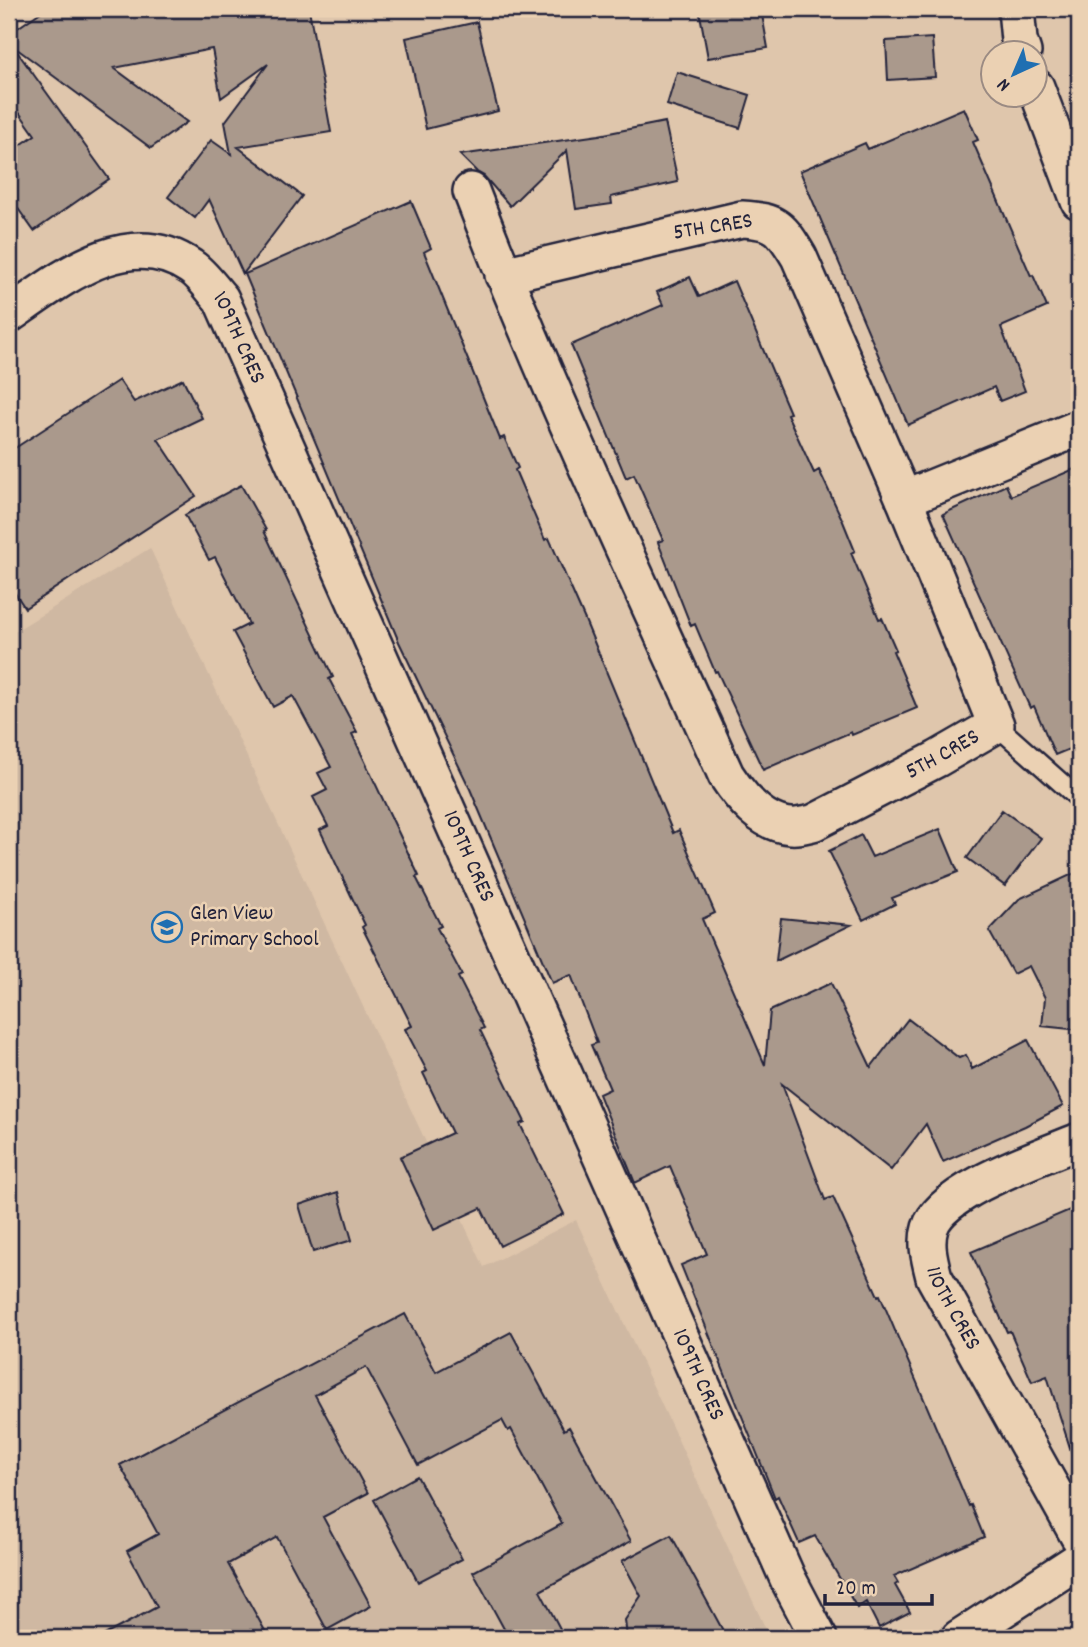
<svg xmlns="http://www.w3.org/2000/svg" width="1088" height="1647" viewBox="0 0 1088 1647" font-family="Dekko,sans-serif">
<rect width="100%" height="100%" fill="#dfc6ac"/>
<filter id="ink" filterUnits="userSpaceOnUse"><feTurbulence type="fractalNoise" baseFrequency=".0143" numOctaves="2"/><feDisplacementMap in="SourceGraphic" scale="14" xChannelSelector="R" yChannelSelector="G"/><feConvolveMatrix kernelMatrix="1 2 1 2 8 2 1 2 1" color-interpolation-filters="sRGB"/></filter>
<g filter="url(#ink)">
<!-- built -->
<path fill="#cfb8a2" d="M 150,548 L 484,1267 L 576,1220 L 770,1638 L 9,1638 L 9,635 Z"/>
<!-- building -->
<path fill="#aa998c" stroke="#22223b" stroke-width="2" d="M 45,9 L 309,9 L 331,132 L 238,147 L 302,196 L 243,274 L 209,199 L 195,218 L 168,197 L 211,140 L 231,154 L 225,122 L 268,64 L 221,98 L 212,49 L 114,68 L 187,122 L 151,148 L 13,46 L 109,179 L 34,231 L 9,196 L 9,153 L 35,135 L 9,98 L 9,34 Z
M 699,9 L 761,9 L 768,48 L 708,58 Z
M 477,22 L 498,111 L 426,129 L 406,38 Z
M 932,38 L 935,77 L 888,80 L 886,41 Z
M 677,72 L 750,95 L 740,128 L 667,105 Z
M 964,108 L 978,140 L 973,142 L 1031,276 L 1033,275 L 1047,307 L 1001,327 L 1025,391 L 1000,401 L 994,387 L 908,425 L 800,171 L 865,143 L 868,149 Z
M 665,122 L 678,182 L 611,197 L 612,204 L 576,209 L 567,150 L 510,206 L 484,176 L 477,172 L 460,155 L 599,135 Z
M 411,201 L 431,248 L 424,252 L 500,439 L 504,437 L 518,468 L 515,470 L 545,540 L 549,538 L 585,620 L 673,833 L 679,830 L 715,913 L 702,919 L 765,1065 L 770,1011 L 831,983 L 871,1067 L 908,1019 L 959,1058 L 966,1055 L 972,1069 L 1028,1040 L 1063,1106 L 1025,1126 L 943,1162 L 926,1124 L 891,1170 L 782,1084 L 825,1200 L 833,1197 L 878,1296 L 880,1295 L 969,1506 L 971,1505 L 984,1537 L 894,1576 L 898,1583 L 895,1585 L 910,1612 L 879,1628 L 866,1602 L 857,1608 L 815,1536 L 799,1543 L 778,1496 L 775,1498 L 681,1265 L 707,1254 L 670,1166 L 635,1183 L 599,1094 L 610,1089 L 591,1045 L 597,1043 L 571,975 L 552,983 L 470,789 L 399,642 L 245,274 Z
M 690,277 L 699,297 L 734,281 L 790,413 L 787,414 L 814,473 L 819,470 L 842,519 L 855,551 L 851,553 L 879,619 L 882,618 L 896,650 L 893,651 L 917,708 L 852,735 L 851,732 L 763,770 L 717,671 L 715,672 L 695,624 L 691,626 L 658,542 L 663,540 L 634,474 L 626,478 L 571,345 L 663,305 L 657,292 Z
M 183,379 L 202,418 L 158,439 L 196,496 L 25,608 L 9,584 L 9,452 L 119,380 L 134,402 Z
M 1079,467 L 1079,745 L 1055,755 L 1034,706 L 1030,708 L 943,514 L 1006,485 L 1011,496 Z
M 241,485 L 266,530 L 264,531 L 333,677 L 329,679 L 357,732 L 352,734 L 419,876 L 416,877 L 441,926 L 437,928 L 462,975 L 458,977 L 484,1028 L 480,1030 L 525,1122 L 520,1124 L 564,1214 L 500,1246 L 481,1208 L 434,1230 L 400,1157 L 452,1133 L 423,1073 L 427,1071 L 405,1029 L 412,1026 L 362,927 L 365,925 L 320,830 L 328,826 L 313,797 L 327,790 L 318,773 L 331,767 L 293,696 L 273,707 L 233,632 L 249,624 L 215,557 L 209,560 L 185,515 Z
M 1002,810 L 1041,838 L 1005,886 L 967,858 Z
M 940,829 L 958,872 L 892,898 L 895,904 L 863,920 L 829,851 L 861,835 L 872,857 Z
M 1079,871 L 1079,1030 L 1042,1026 L 1045,998 L 1029,966 L 1013,974 L 989,931 L 1019,899 Z
M 781,918 L 851,925 L 776,961 Z
M 338,1192 L 352,1240 L 313,1252 L 299,1205 Z
M 1079,1206 L 1079,1456 L 1073,1457 L 1047,1376 L 1032,1382 L 1010,1331 L 1007,1332 L 971,1252 Z
M 405,1314 L 436,1372 L 511,1332 L 564,1430 L 569,1427 L 631,1541 L 540,1591 L 565,1638 L 509,1638 L 473,1572 L 562,1524 L 511,1429 L 508,1431 L 502,1420 L 418,1465 L 366,1367 L 315,1395 L 368,1493 L 323,1517 L 371,1606 L 327,1630 L 277,1537 L 228,1564 L 269,1638 L 99,1638 L 157,1607 L 127,1551 L 158,1534 L 120,1465 Z
M 417,1476 L 462,1559 L 418,1582 L 374,1500 Z
M 671,1535 L 727,1638 L 627,1638 L 625,1620 L 641,1596 L 622,1561 Z"/>
<g fill="none" stroke-linecap="round" stroke-linejoin="round">
<!-- lane casing -->
<g stroke="#22223b" stroke-width="23">
<path id="lane" d="M 996,725 L 1076,796"/>
</g>
<!-- street casing -->
<g stroke="#22223b" stroke-width="40">
<g id="street">
<path d="M 1016,9 L 1019,40 L 1023,52"/>
<path d="M 1036,87 L 1079,201"/>
<path id="s1" d="M 471,191 C 547,389 639,581 726,775 C 741,798 762,824 791,826 C 798,827 806,824 813,823 L 937,759 L 996,725 L 904,499 L 799,257 C 781,227 777,221 742,219 L 503,275"/>
<path id="s2" d="M 9,315 C 60,280 128,223 191,267 C 202,274 212,289 221,299 L 788,1579 L 819,1638"/>
<path d="M 904,499 L 1079,428"/>
<path id="s3" d="M 1079,1141 C 1044,1156 941,1190 930,1228 C 925,1244 930,1261 934,1277 L 1079,1537"/>
<path d="M 959,1638 L 1079,1560"/>
</g>
</g>
<!-- lane -->
<use href="#lane" stroke="#ebd1b3" stroke-width="18"/>
<!-- street -->
<use href="#street" stroke="#ebd1b3" stroke-width="35"/>
</g>
</g>
<!-- icons -->
<defs>
<g id="school-ring" transform="scale(1.575)"><circle r="9.5" fill="#ebd1b3" stroke="#1f6fb2" stroke-width="1.5"/><path d="M0-5L7-2L0 1L-7-2ZM-4 1L0 2.5L4 1V4Q0 6-4 4Z" fill="#1f6fb2"/></g>
</defs>
<g fill-rule="evenodd">
<use href="#school-ring" x="167" y="927"/>
</g>
<g text-anchor="middle" dominant-baseline="central" stroke-width="5" stroke-linejoin="round" paint-order="stroke">
<!-- street labels -->
<g font-size="23" fill="#22223b" stroke="#ebd1b3">
<text transform="translate(713 228) rotate(-9)">5TH CRES</text>
<text stroke="none"><textPath href="#s2" startOffset="289">109TH CRES</textPath></text>
<text stroke="none"><textPath href="#s1" startOffset="892">5TH CRES</textPath></text>
<text stroke="none"><textPath href="#s2" startOffset="856">109TH CRES</textPath></text>
<text stroke="none"><textPath href="#s3" startOffset="262">110TH CRES</textPath></text>
<text stroke="none"><textPath href="#s2" startOffset="1423">109TH CRES</textPath></text>
</g>
<!-- poi labels -->
<g font-size="23" fill="#22223b" stroke="#ebd1b3" text-anchor="start">
<text x="190" y="914">Glen View<tspan x="190" dy="26">Primary School</tspan></text>
</g>
</g>
<!-- margin -->
<rect width="1088" height="1647" fill="none" stroke="#ebd1b3" stroke-width="35"/>
<rect x="18" y="18" width="1053" height="1612" fill="none" stroke="#22223b" stroke-width="2.5" filter="url(#ink)"/>
<!-- north arrow -->
<g transform="translate(1014 74) rotate(224)"><circle r="33" fill="#ebd1b3" stroke="#9b8b83" stroke-width="2"/>
<path d="M0-5L12 26L0 18L-12 26Z" fill="#1f6fb2"/>
<text y="-10" font-size="19" font-weight="bold" text-anchor="middle" fill="#22223b">N</text>
</g>
<!-- scale -->
<path d="M825 1594v10h107v-10" fill="none" stroke="#22223b" stroke-width="3.5"/>
<text x="836" y="1594" font-size="21" fill="#22223b" stroke="#ebd1b3" stroke-width="5" paint-order="stroke">20 m</text>
</svg>
